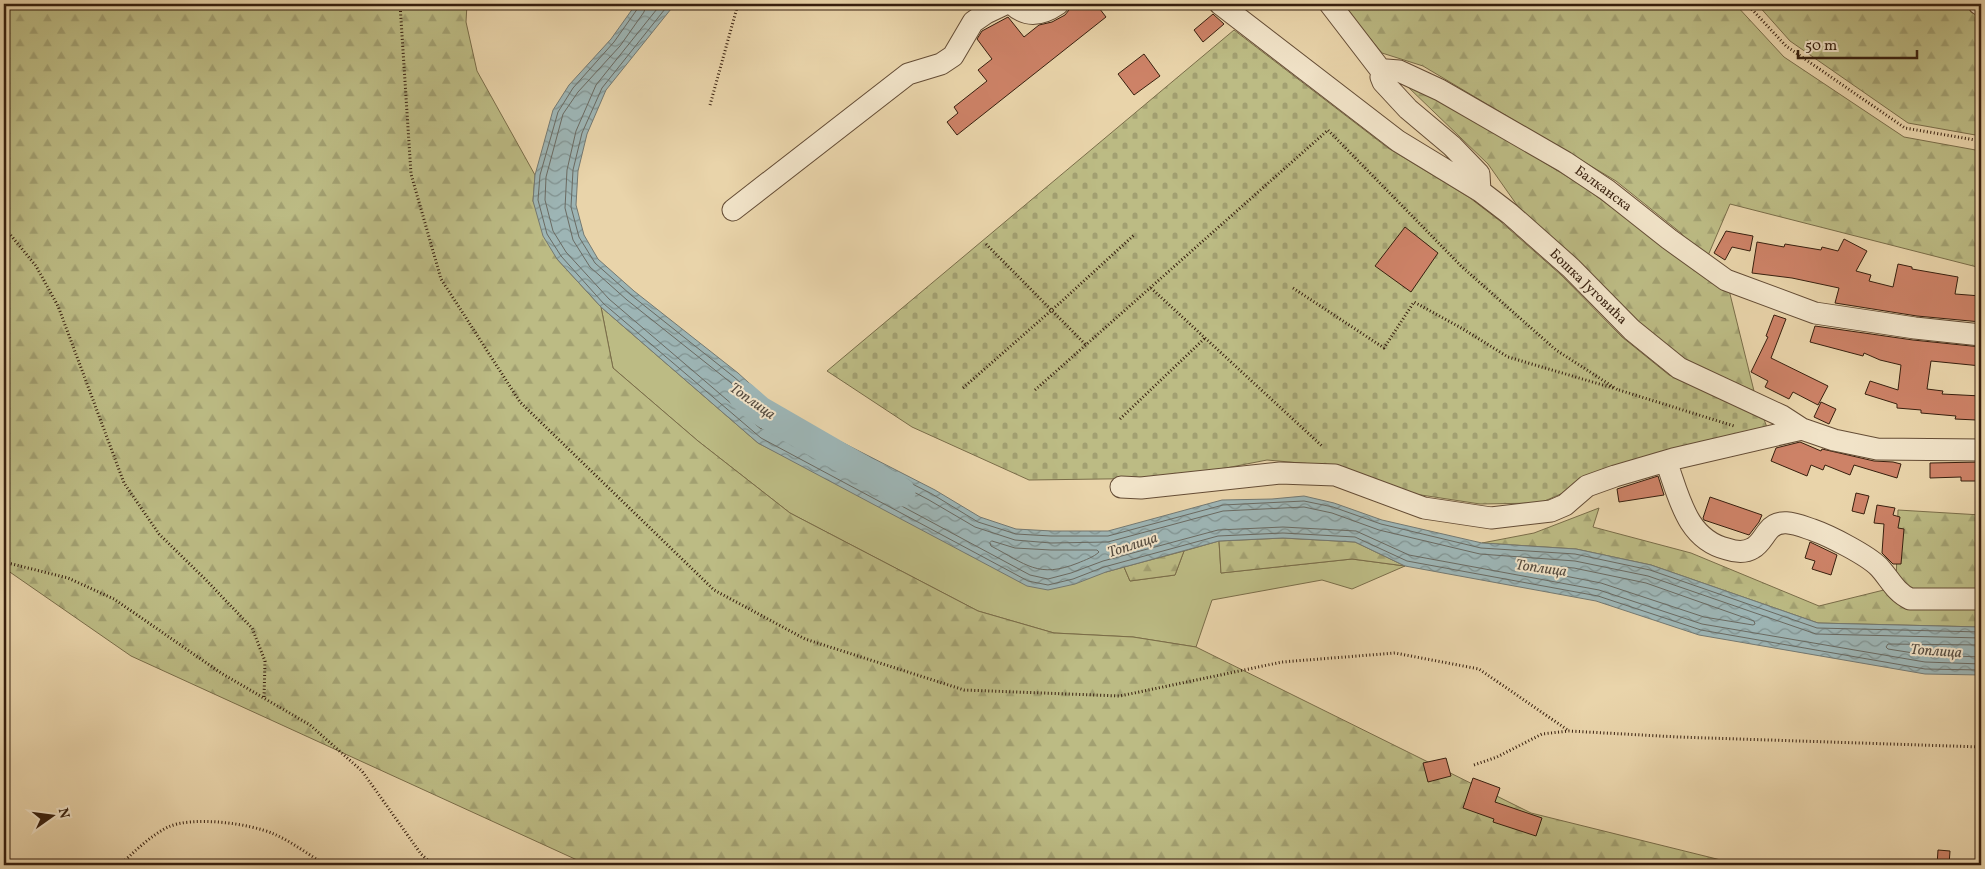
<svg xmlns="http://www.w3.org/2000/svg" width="1985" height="869" viewBox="0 0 1985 869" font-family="Vollkorn,serif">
<defs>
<pattern id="forest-firs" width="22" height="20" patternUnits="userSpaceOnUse" patternTransform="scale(1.25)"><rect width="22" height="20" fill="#bcbb84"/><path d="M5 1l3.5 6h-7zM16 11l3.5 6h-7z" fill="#a2a071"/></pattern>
<pattern id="cemetery-stones" width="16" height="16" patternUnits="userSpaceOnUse" patternTransform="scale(1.25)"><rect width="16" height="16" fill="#bcbb84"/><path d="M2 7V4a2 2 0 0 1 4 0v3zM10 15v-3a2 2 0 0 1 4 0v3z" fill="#a2a071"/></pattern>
<pattern id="water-waves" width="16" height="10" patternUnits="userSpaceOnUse" patternTransform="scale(1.25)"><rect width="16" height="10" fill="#9db5b5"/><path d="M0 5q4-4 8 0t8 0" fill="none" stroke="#819392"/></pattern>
</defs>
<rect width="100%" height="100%" fill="#e9d4aa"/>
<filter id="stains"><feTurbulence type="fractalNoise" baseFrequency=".004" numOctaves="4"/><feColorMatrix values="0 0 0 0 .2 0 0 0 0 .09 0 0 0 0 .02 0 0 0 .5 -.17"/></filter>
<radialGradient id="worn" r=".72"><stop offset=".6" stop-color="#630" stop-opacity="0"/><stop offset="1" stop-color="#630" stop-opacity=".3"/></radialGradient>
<!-- green -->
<path fill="#bcbb84" stroke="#7a6d49" d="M 601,307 L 758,443 L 788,458 L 1106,572 L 1124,567 L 1130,581 L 1175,575 L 1184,551 L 1219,541 L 1221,573 L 1352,559 L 1405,566 L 1352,589 L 1322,580 L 1212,600 L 1196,647 L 1133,637 L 1054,633 L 978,611 L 790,513 L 698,441 L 613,368 Z"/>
<!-- forest -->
<path fill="url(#forest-firs)" stroke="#7a6d49" d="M 4,4 L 467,4 L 466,22 L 477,71 L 535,175 L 533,201 L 557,259 L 601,307 L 613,368 L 698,441 L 790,513 L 978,611 L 1054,633 L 1133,637 L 1196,647 L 1531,813 L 1741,865 L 588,865 L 131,656 L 4,568 Z
M 1342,4 L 1735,4 L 1784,57 L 1904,137 L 1981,151 L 1981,268 L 1730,204 L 1704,265 L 1728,286 L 1754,391 L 1689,363 L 1637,323 L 1519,208 L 1488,164 L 1407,86 L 1464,113 L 1584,187 L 1649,235 L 1703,263 L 1681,233 L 1616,181 L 1423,66 L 1382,53 Z
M 1757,4 L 1957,4 L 1981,13 L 1981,136 L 1908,123 L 1790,41 Z
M 1599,508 L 1593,527 L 1691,553 L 1819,606 L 1896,587 L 1898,510 L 1981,515 L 1981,627 L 1818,623 L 1651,565 L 1576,549 L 1482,543 L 1534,533 Z
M 1283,538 L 1355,542 L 1405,566 L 1352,559 L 1221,573 L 1219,541 Z
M 1184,551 L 1175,575 L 1130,581 L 1124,567 Z"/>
<!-- cemetery -->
<path fill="url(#cemetery-stones)" stroke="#7a6d49" d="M 1234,30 L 1388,148 L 1470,198 L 1500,221 L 1561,275 L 1622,337 L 1669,375 L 1762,414 L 1768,430 L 1600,477 L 1540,503 L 1480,504 L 1408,493 L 1334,466 L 1267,460 L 1175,478 L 1029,480 L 912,427 L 827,371 Z"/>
<!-- water -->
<path fill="url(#water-waves)" stroke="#747972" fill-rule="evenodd" d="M 636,4 L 675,4 L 606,90 L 587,134 L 578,171 L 576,205 L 584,235 L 598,259 L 634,291 L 738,373 L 779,410 L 935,490 L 980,517 L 1016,529 L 1052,531 L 1108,531 L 1222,500 L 1272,499 L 1304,496 L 1334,503 L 1382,520 L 1482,543 L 1576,549 L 1651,565 L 1818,623 L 1981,627 L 1981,675 L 1925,674 L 1699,635 L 1596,601 L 1405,566 L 1355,542 L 1283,538 L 1219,541 L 1106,572 L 1075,584 L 1048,590 L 1027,586 L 758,443 L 601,307 L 557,259 L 543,236 L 533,201 L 535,175 L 553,110 L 569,85 L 611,39 ZM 775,417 L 862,460 L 880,472 L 871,473 L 812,451 L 773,423 Z"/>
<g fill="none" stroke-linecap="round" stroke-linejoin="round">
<!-- shore -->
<path stroke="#6a6a62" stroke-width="1" d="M 639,4 L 638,8 L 614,42 L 573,88 L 558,112 L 540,175 L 538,200 L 547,234 L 561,256 L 604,304 L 761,438 L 1028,581 L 1048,585 L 1073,579 L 1104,567 L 1218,536 L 1283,533 L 1355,537 L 1407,561 L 1598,596 L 1701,630 L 1925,669 L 1981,670
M 646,4 L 644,12 L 620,46 L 578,92 L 563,114 L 546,177 L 545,200 L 553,231 L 566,252 L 609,299 L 761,429 L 763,427 L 764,411 L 730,382 L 627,300 L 590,267 L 573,240 L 565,208 L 567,170 L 576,131 L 596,85 L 661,4
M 669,4 L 602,88 L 582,133 L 573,170 L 571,207 L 579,237 L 595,263 L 631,295 L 734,377 L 772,410 L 773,413 L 769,422 L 770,427 C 793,444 851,483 880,477 L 884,471 L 887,471 L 932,494 L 978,522 L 1016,534 L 1051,536 L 1108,536 L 1223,505 L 1304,501 L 1333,507 L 1381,524 L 1481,548 L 1575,554 L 1650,570 L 1817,628 L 1981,632
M 992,541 L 1015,548 L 1051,550 L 1097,550 L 1099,552 C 1094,557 1085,560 1078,563 C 1038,579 1026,564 991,546 L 990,543 Z
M 1535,565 L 1574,568 L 1646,583 L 1754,621 L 1755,624 L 1753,625 L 1704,617 L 1601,583 L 1534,570 L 1532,567 Z
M 1981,638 L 1816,634 L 1648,576 L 1575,561 L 1480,554 L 1379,530 L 1332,513 L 1304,507 L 1223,511 L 1108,542 L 1051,543 L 1015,540 L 975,527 L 929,500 L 889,479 L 869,487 L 870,489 L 1030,575 L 1048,579 L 1071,573 L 1103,561 L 1218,530 L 1283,527 L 1356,531 L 1409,555 L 1599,590 L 1702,624 L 1925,662 L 1981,664
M 1981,645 L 1888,644 L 1886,647 L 1888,649 L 1926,655 L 1981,657"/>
<!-- river -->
<path stroke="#9db5b5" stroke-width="29" d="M 743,396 L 759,410 L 901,492"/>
</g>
<!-- building -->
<path fill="#cd8267" stroke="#371f0e" d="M 1070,4 L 1096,4 L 1106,17 L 957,135 L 947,122 L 958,113 L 954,107 L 987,81 L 978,70 L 992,59 L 977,39 L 982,31 L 1008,17 L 1024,37 L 1039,25 L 1052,22 L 1065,15 L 1069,10 Z
M 1213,14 L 1224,24 L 1203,42 L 1194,30 Z
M 1144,54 L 1160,76 L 1134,95 L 1118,74 Z
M 1405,227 L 1438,253 L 1411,292 L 1375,266 Z
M 1726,231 L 1753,236 L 1750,251 L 1732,247 L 1725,260 L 1714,253 Z
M 1844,239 L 1867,251 L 1856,271 L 1871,275 L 1869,281 L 1893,287 L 1898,264 L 1912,267 L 1912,269 L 1958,277 L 1955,294 L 1981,296 L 1981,322 L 1917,316 L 1835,303 L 1839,288 L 1792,278 L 1752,273 L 1757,242 L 1784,247 L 1785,244 L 1821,250 L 1822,247 L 1838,251 Z
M 1774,315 L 1786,319 L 1771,358 L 1828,386 L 1818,405 L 1793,392 L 1789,399 L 1765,387 L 1768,381 L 1751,372 L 1768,337 L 1766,336 Z
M 1815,326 L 1913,340 L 1981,347 L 1981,366 L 1931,361 L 1927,389 L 1943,391 L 1942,394 L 1981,396 L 1981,412 L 1977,412 L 1976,420 L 1955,419 L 1956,416 L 1921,413 L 1921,410 L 1897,408 L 1897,404 L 1865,394 L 1870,381 L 1898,390 L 1901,365 L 1880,360 L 1864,353 L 1863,356 L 1810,342 Z
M 1821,402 L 1836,409 L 1829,424 L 1814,417 Z
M 1800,442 L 1821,451 L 1822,449 L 1874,461 L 1893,462 L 1901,464 L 1897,478 L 1854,465 L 1850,475 L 1825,465 L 1823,470 L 1811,465 L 1807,476 L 1771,461 L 1776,448 Z
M 1981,462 L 1981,481 L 1961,481 L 1961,477 L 1930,478 L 1930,463 Z
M 1658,476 L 1664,495 L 1619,502 L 1617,489 Z
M 1856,493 L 1869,496 L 1864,514 L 1852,511 Z
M 1710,497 L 1762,515 L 1759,522 L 1749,535 L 1704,520 L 1703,518 Z
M 1877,505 L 1895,508 L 1893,515 L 1900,517 L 1898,528 L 1904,529 L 1901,564 L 1893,564 L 1882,553 L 1884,524 L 1874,523 Z
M 1810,542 L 1837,555 L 1831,575 L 1812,569 L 1815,561 L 1805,558 Z
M 1446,758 L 1451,776 L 1428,782 L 1423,763 Z
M 1473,778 L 1500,788 L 1495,802 L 1542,818 L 1536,836 L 1493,822 L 1494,819 L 1463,808 Z
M 1938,850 L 1950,851 L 1949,865 L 1937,865 Z"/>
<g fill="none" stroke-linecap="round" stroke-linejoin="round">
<!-- minor casing -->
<g stroke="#644c35" stroke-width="23">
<path id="minor" d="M 1012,4 C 1027,18 1042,15 1058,4
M 1220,4 L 1398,141 L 1480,191 L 1510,214 L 1571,268 L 1632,330 L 1679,368 L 1782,416 L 1802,429 L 1834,440 L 1877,449 L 1981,450
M 1330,4 L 1383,73
M 1979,4 L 1981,5
M 1480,191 L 1479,174 L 1452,146 L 1408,109 L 1383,82 L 1381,77 L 1386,70 L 1399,71 L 1440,90 L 1565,162 L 1607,190 L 1669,239 L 1726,280 L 1815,313 L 1915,328 L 1981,335
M 733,210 L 908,74 L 941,64 L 953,56 L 973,22 L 986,13 L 1005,4
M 1666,461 C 1679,496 1686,539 1727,549 C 1736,552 1745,553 1753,548 C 1760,544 1763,537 1768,531 C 1779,516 1798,525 1813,530 C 1830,536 1867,555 1879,567 C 1890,579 1895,592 1910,599 L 1981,599
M 1121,487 L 1141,488 L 1280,473 L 1335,475 L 1424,508 L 1491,518 L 1551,511 L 1565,505 L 1587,486 L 1615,476 L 1673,459 L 1802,429"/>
</g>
<!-- path -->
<path stroke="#371f0e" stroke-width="3" stroke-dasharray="1 2.5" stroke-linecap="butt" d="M 400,4 L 411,174 L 441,279 L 520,402 L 714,590 L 805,639 L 964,690 L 1120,696 L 1282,662 L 1395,653 L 1479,669 L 1569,731
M 1747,4 L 1786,46 L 1905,128 L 1981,141
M 710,105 L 738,4
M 4,227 L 36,266 L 58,306 L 124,483 L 159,534 L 206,580 L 252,628 L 265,661 L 264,698
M 986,244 L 1086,345
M 1151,288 L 1323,447
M 1293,288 L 1384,348 L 1414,302 L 1463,329 L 1508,357 L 1613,388
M 963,388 L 1062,301 L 1134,235
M 1035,390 L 1328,130 L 1461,266 L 1556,350 L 1618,390
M 1619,390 L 1734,426
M 1120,419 L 1205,338
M 4,562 L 68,578 L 114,599 L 221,673 L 310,725 L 362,771 L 421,854 L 433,865
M 1474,765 L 1497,757 L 1542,734 L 1569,731 L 1678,737 L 1981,747
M 120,865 C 135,851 150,836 168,827 C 192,816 249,823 274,834 C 292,842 309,855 326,865"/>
<!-- minor -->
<use href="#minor" stroke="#f1e3c8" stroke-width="21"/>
</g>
<g text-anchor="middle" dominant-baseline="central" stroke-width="4" stroke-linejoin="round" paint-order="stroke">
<!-- street labels -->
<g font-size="14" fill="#371f0e" stroke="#f1e3c8">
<text transform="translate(1603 189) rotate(36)">Балканска</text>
<text transform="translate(1588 287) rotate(44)">Бошка Југовића</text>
</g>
<!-- water labels -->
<g font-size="15" font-style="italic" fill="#564c40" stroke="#f1e3c8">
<text transform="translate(752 402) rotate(35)">Топлица</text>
<text transform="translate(1133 546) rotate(-18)">Топлица</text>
<text transform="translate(1541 569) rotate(8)">Топлица</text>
<text transform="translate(1936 652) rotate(4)">Топлица</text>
</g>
</g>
<!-- margin -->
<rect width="1985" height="869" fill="none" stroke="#e9d4aa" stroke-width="20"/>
<rect x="5" y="5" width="1975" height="859" fill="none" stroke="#371f0e" stroke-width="2.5"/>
<rect x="10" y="10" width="1965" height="849" fill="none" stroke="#371f0e"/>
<!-- north arrow -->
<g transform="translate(52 816) rotate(76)" stroke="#f1e3c8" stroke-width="4" paint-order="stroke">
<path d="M0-4L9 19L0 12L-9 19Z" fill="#371f0e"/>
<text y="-8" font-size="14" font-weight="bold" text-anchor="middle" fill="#371f0e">N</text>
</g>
<!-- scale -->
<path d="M1798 50v8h119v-8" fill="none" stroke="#371f0e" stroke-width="2.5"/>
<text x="1805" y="50" font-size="15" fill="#371f0e" stroke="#f1e3c8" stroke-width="4" paint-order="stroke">50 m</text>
<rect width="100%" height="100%" filter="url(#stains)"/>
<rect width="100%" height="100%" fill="url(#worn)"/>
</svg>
